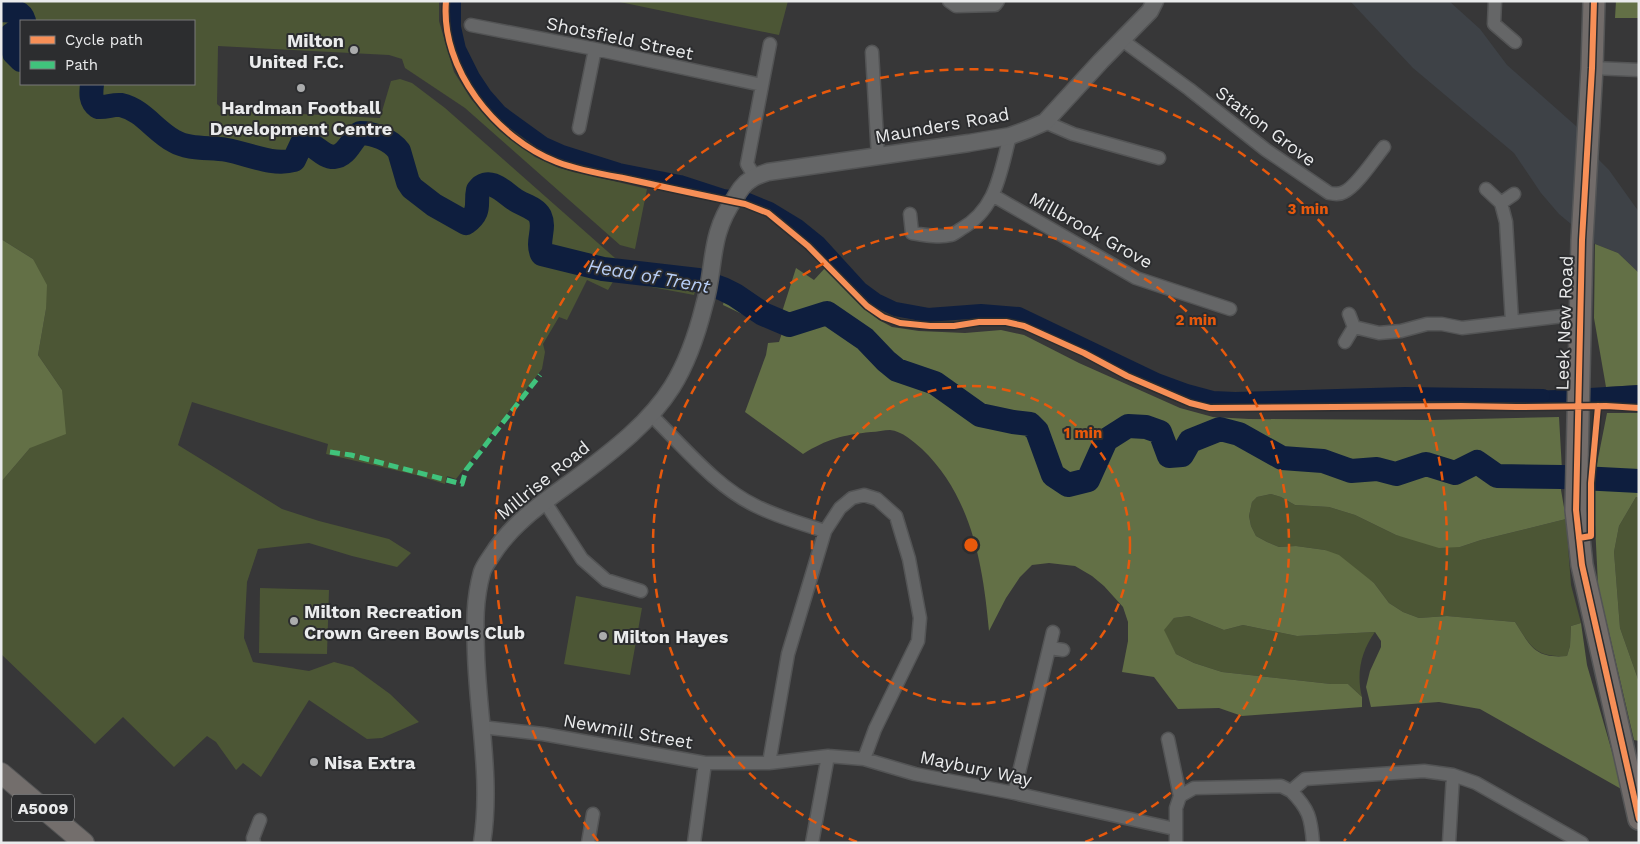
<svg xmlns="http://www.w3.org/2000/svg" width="1640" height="844" viewBox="0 0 1640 844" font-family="'Work Sans',sans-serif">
<rect width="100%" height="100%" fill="#373738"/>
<!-- built -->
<path fill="#3e4247" d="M 1350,1 L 1449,1 L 1480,29 L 1507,65 L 1576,126 L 1600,161 L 1609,170 L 1639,212 L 1639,273 L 1618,253 L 1595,244 L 1559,214 L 1541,193 L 1514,153 L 1413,68 Z"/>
<!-- green -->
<path fill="#4c5635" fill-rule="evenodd" d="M 1,1 L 439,1 L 439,21 L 454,72 L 471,99 L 509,137 L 535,157 L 559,168 L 647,189 L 635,249 L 620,245 L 465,108 L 405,68 L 402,59 L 389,55 L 218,46 L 217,104 L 224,110 L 380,118 L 391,81 L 400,79 L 412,83 L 445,108 L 615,258 L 638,267 L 700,273 L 694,295 L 614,280 L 608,290 L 587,280 L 567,320 L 559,317 L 543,344 L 545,352 L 542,369 L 456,479 L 447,476 L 445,484 L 416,475 L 326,454 L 328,444 L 192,402 L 178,445 L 282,509 L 319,521 L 389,539 L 411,553 L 397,567 L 352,556 L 309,543 L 258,549 L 247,582 L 244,638 L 253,662 L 309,671 L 334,662 L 353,667 L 390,694 L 419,722 L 382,738 L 367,739 L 309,700 L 261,777 L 243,763 L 236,770 L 216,742 L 207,736 L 174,767 L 123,717 L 95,744 L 1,654 L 1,482 L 30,448 L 62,390 L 38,355 L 46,309 L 33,259 L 1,239 ZM 21,21 L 194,21 L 194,84 L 21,84 Z
M 615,1 L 788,1 L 779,35 Z
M 1271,494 L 1281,497 L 1295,505 L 1329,507 L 1355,515 L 1396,535 L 1460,547 L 1481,540 L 1566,519 L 1571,585 L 1581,623 L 1571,626 L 1570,646 L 1567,656 C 1534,658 1530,645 1515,622 L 1447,616 L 1419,618 L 1403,612 L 1389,603 L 1374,583 L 1325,550 L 1296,546 L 1279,547 L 1267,542 L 1256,536 L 1251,526 L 1249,516 L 1252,502 L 1257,497 Z
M 1636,497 L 1639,498 L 1639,682 L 1620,628 L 1614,552 L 1619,526 Z
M 260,588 L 329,590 L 327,654 L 259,653 Z
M 576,596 L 642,608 L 630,675 L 564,664 Z
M 1189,616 L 1224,630 L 1243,625 L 1297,636 L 1375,632 C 1361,651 1356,674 1362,697 L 1348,684 L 1331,684 L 1222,672 L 1194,663 L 1176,654 L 1163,630 L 1174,618 Z"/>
<!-- forest -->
<path fill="#637046" d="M 1616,1 L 1639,1 L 1639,18 L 1615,18 Z
M 1,239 L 33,259 L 47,285 L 46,309 L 38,355 L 62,390 L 66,434 L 30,448 L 1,482 Z
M 1595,244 L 1618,253 L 1639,273 L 1639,385 L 1606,387 L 1594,318 Z
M 796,268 L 814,280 L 825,268 L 861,306 L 879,320 L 892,327 L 919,331 L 965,333 L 1001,330 L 1024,335 L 1079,363 L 1180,408 L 1213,417 L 1249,419 L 1432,420 L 1559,417 L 1562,470 L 1561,490 L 1566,519 L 1481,540 L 1460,547 L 1439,548 L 1396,535 L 1355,515 L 1329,507 L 1295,505 L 1281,497 L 1271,494 L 1257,497 L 1252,502 L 1249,516 L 1251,526 L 1256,536 L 1267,542 L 1279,547 L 1296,546 L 1325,550 L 1339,555 L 1374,583 L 1389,603 L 1403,612 L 1419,618 L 1447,616 L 1515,622 C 1530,645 1534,659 1567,656 L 1570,646 L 1571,626 L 1581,623 L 1587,665 L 1623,790 L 1480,709 L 1439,702 L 1371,707 L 1366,687 L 1370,671 L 1381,647 L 1381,641 L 1375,632 L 1297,636 L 1243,625 L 1224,630 L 1189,616 L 1174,618 L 1164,630 L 1176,654 L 1194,663 L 1222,672 L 1331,684 L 1348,684 L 1362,697 L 1362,707 L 1242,716 L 1219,708 L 1178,709 L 1154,677 L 1122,672 L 1128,641 L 1128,622 L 1123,607 L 1104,586 L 1092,576 L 1075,566 L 1049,563 L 1032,565 L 1020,577 L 1006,598 L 989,631 C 983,565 972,497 922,449 C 914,442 902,431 890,430 C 884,430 877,432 871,432 C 843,435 827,439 803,454 L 745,412 L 766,355 L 768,343 L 779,342 L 782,333 L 723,305 L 727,284 L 782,312 Z
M 1607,413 L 1639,413 L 1639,498 L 1636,497 L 1619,526 L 1614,552 L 1620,628 L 1639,682 L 1639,741 L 1634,740 L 1598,585 L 1593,484 Z"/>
<!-- water -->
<path fill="#0e1e3e" d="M 1639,385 L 1639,405 L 1560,402 L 1527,403 L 1523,391 L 1557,390 Z"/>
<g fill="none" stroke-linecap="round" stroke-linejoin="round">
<!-- canal -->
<path stroke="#0e1e3e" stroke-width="14" d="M 454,1 L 454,27 L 459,49 L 473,77 L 485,95 L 500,112 L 544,144 L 562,152 L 619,170 L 680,182 L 723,196 L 748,200 L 770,209 L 798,226 L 819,243 L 861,289 L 876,300 L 895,309 L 928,315 L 981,311 L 1019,314 L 1157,380 L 1187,391 L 1213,398 L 1235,399 L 1405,394 L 1543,396"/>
<!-- river -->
<path stroke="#0e1e3e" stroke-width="24" d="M 1,10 C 11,11 21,10 24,21
M 21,28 L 11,35 L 14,53 L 21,60
M 92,84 C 91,93 90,101 98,107 C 106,108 113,104 121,105 C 143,110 155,131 174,141 C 189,150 210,147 227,150 C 249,154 272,166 294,160 L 302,143 C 315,142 321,157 334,157 C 347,156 351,140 360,133 C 374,133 391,140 399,151 L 408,182 L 412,188 L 434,205 L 466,223 C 482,211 475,204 478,190 C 489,175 505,193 514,199 C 522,205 535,207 540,216 C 546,229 536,241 542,254 L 603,269 L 698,280 L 723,289 L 735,295 L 763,314 L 789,325 L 827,313 L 865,339 L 886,361 L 897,370 L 935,383 L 980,415 L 1013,422 L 1030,424 L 1037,431 L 1053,475 L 1068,485 L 1088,480 L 1106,440 L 1128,426 L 1146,427 L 1160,432 L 1169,456 L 1182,455 L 1190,441 L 1220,429 L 1239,434 L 1282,458 L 1323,461 L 1351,471 L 1377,469 L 1396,474 L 1426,464 L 1455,473 L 1477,462 L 1497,476 L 1562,477 L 1639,481"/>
<!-- minor casing -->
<g stroke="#535455" stroke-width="15">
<path id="minor" d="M 949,1 L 956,6 L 995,5 L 998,1
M 1495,1 L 1494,24 L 1515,42
M 471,25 L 595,49 L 762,85
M 1122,40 L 1189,89 L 1266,150 L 1329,193 C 1334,194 1339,195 1344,192 C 1356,187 1375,158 1384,147
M 872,52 L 878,157
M 1592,68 L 1639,70
M 1045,122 L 1073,134 L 1159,158
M 579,128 L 595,49
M 755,177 L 747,164 L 770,44
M 1486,189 L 1501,203 L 1506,222 L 1512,322
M 994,196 L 1136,278 L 1230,309
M 1501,203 L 1514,194
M 910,214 L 912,233 C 924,235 939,238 951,235 C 954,234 958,231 961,229 C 997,209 1000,172 1010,136
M 1354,327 L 1379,333 L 1401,331 L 1427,324 L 1442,324 L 1462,328 L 1580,314
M 1345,342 L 1354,327 L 1349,314
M 651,415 C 683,446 716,487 756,506 C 778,517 802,524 825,531
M 545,502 L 582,559 L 606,580 L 641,591
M 1050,648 L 1063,650
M 481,727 L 543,734 L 705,763 L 769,763 L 828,756 L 864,759 L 915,774 L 1014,793 L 1175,829
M 1168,739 L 1180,796 L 1176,808 L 1176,843
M 769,763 L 788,654 L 825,531 L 840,508 L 852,498 L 864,495 L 877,499 L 896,516 L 909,559 L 920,618 L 918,641 L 875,729 L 864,759
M 1291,791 C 1309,809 1311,818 1313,843
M 1014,793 L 1053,632
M 1180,796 L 1194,788 L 1281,786 L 1291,791 L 1305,779 L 1424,771 L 1453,775 L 1476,783 L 1582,843
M 254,843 L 253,838 L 260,820
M 588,843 L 593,814
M 694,843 L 705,763
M 812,843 L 828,756
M 1449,843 L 1453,775"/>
</g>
<!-- tertiary casing -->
<g stroke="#535455" stroke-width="19">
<path id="tertiary" d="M 482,843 C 492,781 478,716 476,654 C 475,625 474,601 482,572 C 484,566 488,561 492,555 C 514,520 550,498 582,474 C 615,449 650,422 672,387 C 687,363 697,334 704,306 C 716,266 708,236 735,198 C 739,191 743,184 750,180 C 755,176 762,174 768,172 L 969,143 L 1010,136 L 1029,129 L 1045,122 L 1101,61 L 1150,11 L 1155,1"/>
</g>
<!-- primary casing -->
<g stroke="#535455" stroke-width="22">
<path id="primary" d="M 1,773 L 84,843"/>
</g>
<!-- trunk casing -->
<g stroke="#535455" stroke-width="24">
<path id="trunk" d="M 1594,1 L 1592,68 L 1582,240 L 1576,510 L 1582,565 L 1639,819"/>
</g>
<!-- minor -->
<use href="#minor" stroke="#656667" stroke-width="12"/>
<!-- tertiary -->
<use href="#tertiary" stroke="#656667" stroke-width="16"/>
<!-- primary -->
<use href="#primary" stroke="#736e6c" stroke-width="20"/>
<!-- trunk -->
<use href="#trunk" stroke="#726c6a" stroke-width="21"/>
<!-- quiet -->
<path stroke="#40c37c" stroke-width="5" stroke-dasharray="10 5" stroke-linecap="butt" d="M 330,452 L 351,455 L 462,484 L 466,470 L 540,375"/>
<!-- cycleway casing -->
<g stroke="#2c2d2f" stroke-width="9">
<path id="cycleway" d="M 446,1 C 440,69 496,138 557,162 C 578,170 601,174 623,178 C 664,187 705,196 745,204 L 768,213 L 808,246 L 867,306 L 883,317 L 900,323 L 930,326 L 954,326 L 979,322 L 1006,322 L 1024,326 L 1084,353 L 1127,376 L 1190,403 L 1210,408 L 1461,406 L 1516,407 L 1606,406 L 1639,408
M 1594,1 L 1592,68 L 1582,240 L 1576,510 L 1582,565 L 1639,819
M 1579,538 L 1591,536 L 1591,483 L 1598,406"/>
</g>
<!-- cycleway -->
<use href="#cycleway" stroke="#f78f57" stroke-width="6"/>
</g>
<!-- distance rings -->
<g fill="none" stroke="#e8590c" stroke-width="2.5" stroke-dasharray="9 6">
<circle cx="971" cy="545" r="159"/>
<path d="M857 842A318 318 0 1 1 1085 842"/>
<path d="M598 841A476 476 0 1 1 1344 841"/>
</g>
<!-- markers -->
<g fill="#abacad" stroke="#2c2d2f" stroke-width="2">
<circle cx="354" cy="50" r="5"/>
<circle cx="301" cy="88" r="5"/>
<circle cx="294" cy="621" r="5"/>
<circle cx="603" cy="636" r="5"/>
<circle cx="314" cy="762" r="5"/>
</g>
<g text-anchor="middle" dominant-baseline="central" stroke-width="4" stroke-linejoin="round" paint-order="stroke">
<!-- shield labels -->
<rect fill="#2c2d2f" stroke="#b1b2b3" stroke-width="1" x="12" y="794.5" width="62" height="27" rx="4"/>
<g font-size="16" font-weight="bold" fill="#eaebec">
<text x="43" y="808">A5009</text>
</g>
<!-- street labels -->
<g font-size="18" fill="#eaebec" stroke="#2c2d2f">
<text transform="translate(620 38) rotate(12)">Shotsfield Street</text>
<text transform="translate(942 125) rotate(-10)">Maunders Road</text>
<text transform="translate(1266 126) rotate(37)">Station Grove</text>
<text transform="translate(1091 230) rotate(29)">Millbrook Grove</text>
<text transform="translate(1564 323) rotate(-88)">Leek New Road</text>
<text transform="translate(543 480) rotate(-39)">Millrise Road</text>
<text transform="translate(628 731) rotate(10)">Newmill Street</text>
<text transform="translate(976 768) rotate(12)">Maybury Way</text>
</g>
<!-- poi labels -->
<g font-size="18" font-weight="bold" fill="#eaebec" stroke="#2c2d2f" text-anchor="start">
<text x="344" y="40" text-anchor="end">Milton<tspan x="344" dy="21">United F.C.</tspan></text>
<text x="301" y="107" text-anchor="middle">Hardman Football<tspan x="301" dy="21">Development Centre</tspan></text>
<text x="304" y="611">Milton Recreation<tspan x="304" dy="21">Crown Green Bowls Club</tspan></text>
<text x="613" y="636">Milton Hayes</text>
<text x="324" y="762">Nisa Extra</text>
</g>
<!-- water labels -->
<g font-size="19" font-style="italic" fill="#b7cdf5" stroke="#2c2d2f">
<text transform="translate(649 276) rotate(10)">Head of Trent</text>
</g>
</g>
<circle cx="971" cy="545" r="8" fill="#e8590c" stroke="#2c2d2f" stroke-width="2.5"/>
<g font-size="15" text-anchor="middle" font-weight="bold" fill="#e8590c" stroke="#2c2d2f" stroke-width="4" stroke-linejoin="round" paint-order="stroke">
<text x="1308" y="214">3 min</text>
<text x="1196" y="325">2 min</text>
<text x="1083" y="438">1 min</text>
</g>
<!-- border -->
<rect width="1640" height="844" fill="none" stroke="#eaebec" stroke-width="5"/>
<!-- legend -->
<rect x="20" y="20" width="175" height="65" fill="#2c2d2f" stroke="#78797b"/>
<rect x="30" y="36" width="25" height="8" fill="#f78f57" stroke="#78797b"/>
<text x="65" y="45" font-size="15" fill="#eaebec">Cycle path</text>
<rect x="30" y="61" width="25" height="8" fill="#40c37c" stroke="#78797b"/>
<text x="65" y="70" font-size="15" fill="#eaebec">Path</text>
</svg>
